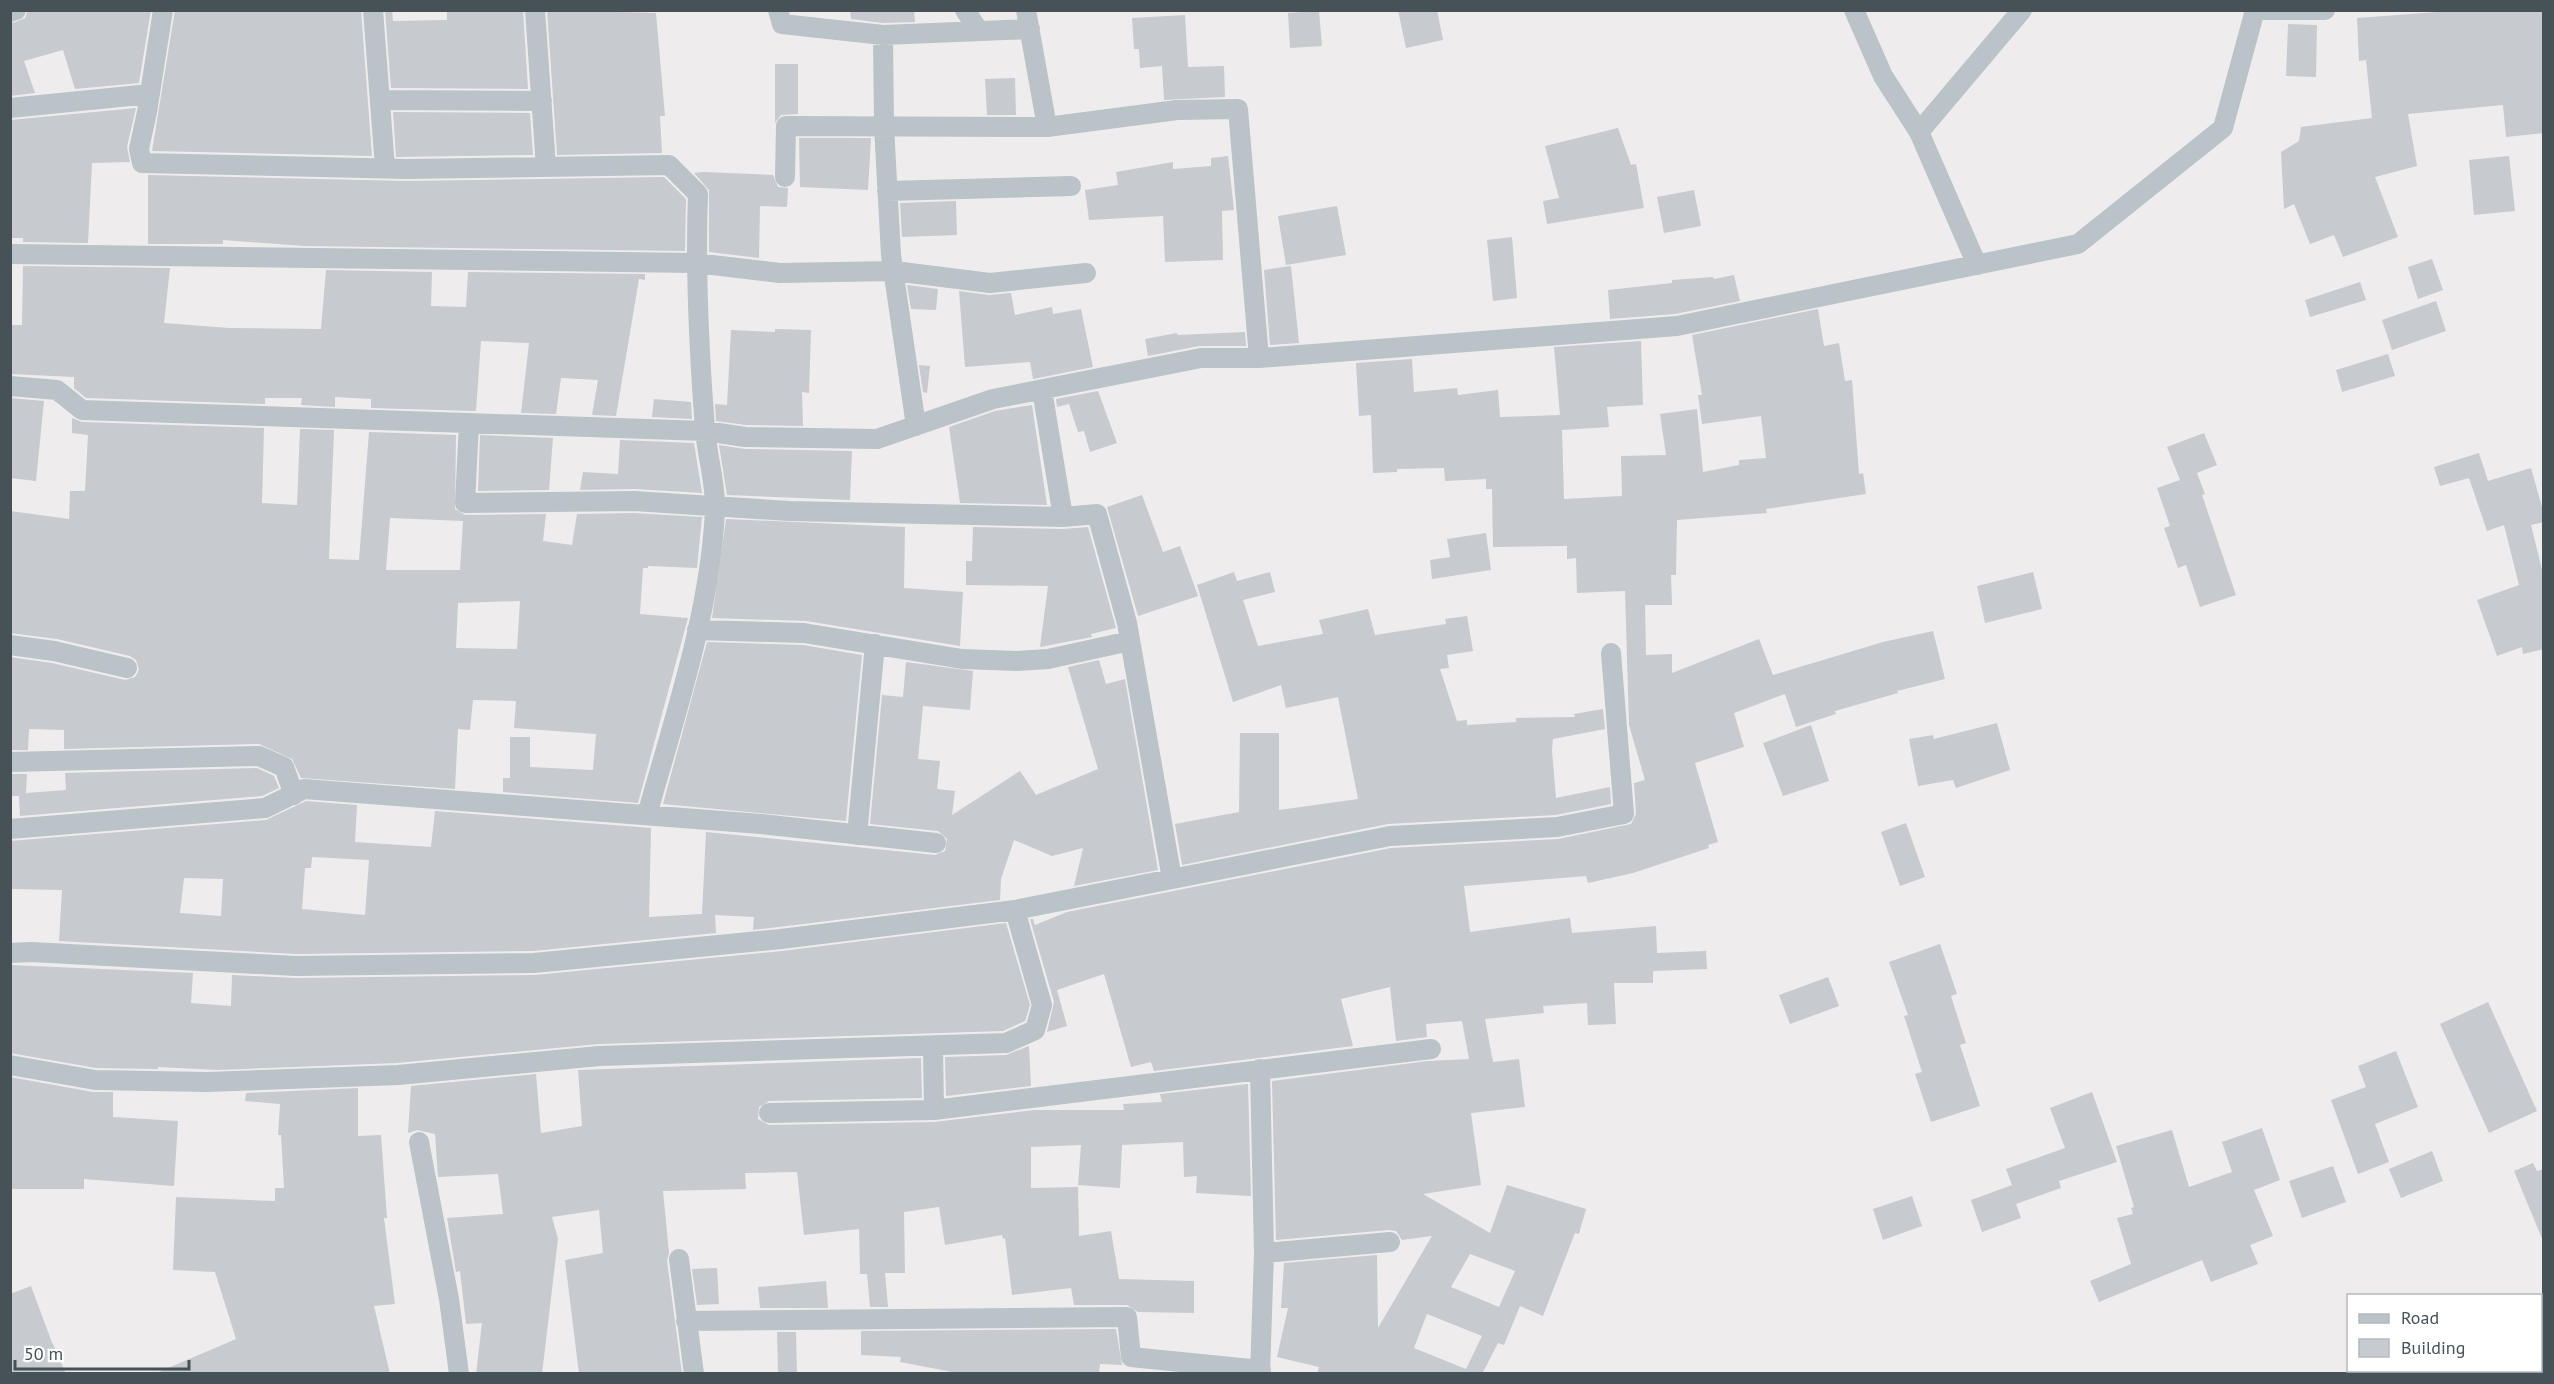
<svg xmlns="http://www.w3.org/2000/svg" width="2554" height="1384" viewBox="0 0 2554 1384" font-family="'PT Sans',sans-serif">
<rect width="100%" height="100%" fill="#efeced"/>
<!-- building -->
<path fill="#c7cacf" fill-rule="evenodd" d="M 28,10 L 151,10 L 139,83 L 75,89 L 63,50 L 24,61 L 35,93 L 10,96 L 10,24 L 25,18 Z
M 175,10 L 361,10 L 372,156 L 152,151 Z
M 385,10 L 392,10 L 393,21 L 447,20 L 447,10 L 523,10 L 528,89 L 391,88 Z
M 547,10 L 656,13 L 665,116 L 660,116 L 662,153 L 557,155 Z
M 850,10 L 914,10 L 915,22 L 883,23 L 851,19 Z
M 1398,10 L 1437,10 L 1443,40 L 1406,48 Z
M 2464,10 L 2544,10 L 2544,133 L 2506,137 L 2503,105 L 2408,114 L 2417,166 L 2375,177 L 2398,237 L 2343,257 L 2334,235 L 2310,244 L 2294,204 L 2284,209 L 2281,152 L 2299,141 L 2301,127 L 2372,118 L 2366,60 L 2359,61 L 2357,18 Z
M 1319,11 L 1322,46 L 1290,48 L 1288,13 Z
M 1185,15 L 1188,67 L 1224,66 L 1225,97 L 1164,100 L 1162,66 L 1140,68 L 1139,49 L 1134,49 L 1132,18 Z
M 2288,24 L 2317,25 L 2316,77 L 2286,76 Z
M 775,64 L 798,64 L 798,114 L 781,115 L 775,123 Z
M 1015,78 L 1016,115 L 987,115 L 985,79 Z
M 136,108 L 127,147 L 130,162 L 92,163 L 88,243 L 23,242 L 23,238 L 10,238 L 10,120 Z
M 393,112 L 530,113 L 533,155 L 396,157 Z
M 1618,128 L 1631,165 L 1636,164 L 1644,208 L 1547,224 L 1543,201 L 1559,198 L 1545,146 Z
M 799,138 L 871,138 L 868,190 L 800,187 Z
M 1228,156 L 1234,210 L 1222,211 L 1223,260 L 1165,262 L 1163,216 L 1089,220 L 1085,190 L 1118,185 L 1116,172 L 1173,162 L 1173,169 L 1211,166 L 1211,158 Z
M 2509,156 L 2515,211 L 2474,215 L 2469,160 Z
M 703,172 L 773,175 L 778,187 L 788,188 L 787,207 L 760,206 L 759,258 L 709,252 L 709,190 L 694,173 Z
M 148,175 L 407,181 L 664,177 L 686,199 L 685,251 L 304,246 L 223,240 L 223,244 L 148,244 Z
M 1694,190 L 1701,226 L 1664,233 L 1657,197 Z
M 956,201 L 957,235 L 902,237 L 900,203 Z
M 1337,206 L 1346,255 L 1286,265 L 1278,216 Z
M 1512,237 L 1517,298 L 1493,301 L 1487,240 Z
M 2432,259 L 2443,290 L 2418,299 L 2408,267 Z
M 23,266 L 170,268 L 164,323 L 229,328 L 321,329 L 326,270 L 432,272 L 431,306 L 466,307 L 468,272 L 645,274 L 645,280 L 639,279 L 616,416 L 592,415 L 598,380 L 561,378 L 556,414 L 521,413 L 529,343 L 481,341 L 476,411 L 371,408 L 371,399 L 335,397 L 335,407 L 301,405 L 302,398 L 265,398 L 265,404 L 86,398 L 74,388 L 74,377 L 10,374 L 10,325 L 22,325 Z
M 1291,266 L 1299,343 L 1270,345 L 1264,270 Z
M 1734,275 L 1740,301 L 1675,314 L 1610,319 L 1608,290 L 1672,283 L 1672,280 L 1713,277 L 1714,279 Z
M 2360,282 L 2366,300 L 2310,317 L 2305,300 Z
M 907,285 L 938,289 L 936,310 L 911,309 Z
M 959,291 L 989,295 L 1011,293 L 1015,315 L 1052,307 L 1053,314 L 1081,309 L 1093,367 L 1033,379 L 1030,362 L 965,367 Z
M 2436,301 L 2446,331 L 2392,350 L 2382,320 Z
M 1818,309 L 1824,346 L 1839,343 L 1845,381 L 1852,380 L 1859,474 L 1863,473 L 1866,494 L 1766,509 L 1767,513 L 1677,520 L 1676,575 L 1671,575 L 1672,605 L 1645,605 L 1646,655 L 1672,654 L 1672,673 L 1759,639 L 1773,675 L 1883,642 L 1933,631 L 1945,679 L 1897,691 L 1898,693 L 1835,711 L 1836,714 L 1796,727 L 1785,694 L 1734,713 L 1744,747 L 1695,763 L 1718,842 L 1708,845 L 1709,848 L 1633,873 L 1588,883 L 1586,876 L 1464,886 L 1470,932 L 1570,918 L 1572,933 L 1656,926 L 1657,953 L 1706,951 L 1707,969 L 1653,971 L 1653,983 L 1614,983 L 1616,1024 L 1588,1025 L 1587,1003 L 1543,1006 L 1544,1013 L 1485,1019 L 1493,1062 L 1519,1059 L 1525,1107 L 1471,1113 L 1481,1185 L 1423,1194 L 1490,1233 L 1507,1185 L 1586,1209 L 1579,1234 L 1575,1233 L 1543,1316 L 1520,1306 L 1504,1345 L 1498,1343 L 1482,1374 L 1317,1374 L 1319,1367 L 1277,1357 L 1288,1308 L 1281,1308 L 1284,1263 L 1377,1255 L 1378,1328 L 1432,1236 L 1402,1240 L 1396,1231 L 1389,1230 L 1276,1240 L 1272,1081 L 1428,1061 L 1469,1059 L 1462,1021 L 1426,1024 L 1427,1037 L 1396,1041 L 1390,987 L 1341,999 L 1353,1046 L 1154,1071 L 1151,1062 L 1131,1067 L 1104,974 L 1057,990 L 1067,1026 L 1047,1032 L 1054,1002 L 1030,919 L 1033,919 L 1035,925 L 1067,912 L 1391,848 L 1558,839 L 1631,824 L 1636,814 L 1634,783 L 1645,780 L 1629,725 L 1625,591 L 1577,593 L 1576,558 L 1567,559 L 1567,546 L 1493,547 L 1492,489 L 1486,489 L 1486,479 L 1445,481 L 1444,468 L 1397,469 L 1397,472 L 1373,473 L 1371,415 L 1359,416 L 1356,363 L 1412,359 L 1414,392 L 1457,388 L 1458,395 L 1498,390 L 1500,417 L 1560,415 L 1554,347 L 1641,341 L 1643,405 L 1607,407 L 1609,427 L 1562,430 L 1564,499 L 1622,496 L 1621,456 L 1666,455 L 1660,414 L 1697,409 L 1703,472 L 1739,465 L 1739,460 L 1766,458 L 1761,416 L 1702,424 L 1698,395 L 1702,395 L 1692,335 ZM 1470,1254 L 1515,1271 L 1499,1307 L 1451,1287 ZM 1427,1314 L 1482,1336 L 1466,1369 L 1414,1348 Z
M 775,329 L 811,330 L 809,393 L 802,392 L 803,426 L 746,425 L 716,421 L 715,404 L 727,405 L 731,330 L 775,332 Z
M 1245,332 L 1246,346 L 1199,346 L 1148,356 L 1145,339 L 1177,333 L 1178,335 Z
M 2388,354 L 2395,376 L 2342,392 L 2336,370 Z
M 919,365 L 930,366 L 927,393 L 923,392 Z
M 1098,391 L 1117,443 L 1090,452 L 1084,431 L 1078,432 L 1069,404 L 1057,407 L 1056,399 Z
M 10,398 L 44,401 L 36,481 L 10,478 Z
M 654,399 L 691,402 L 692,419 L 652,417 Z
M 1032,405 L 1047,505 L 960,503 L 949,427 L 995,411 Z
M 72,418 L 82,422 L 264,428 L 262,503 L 297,505 L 300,429 L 334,430 L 329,559 L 359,560 L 369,432 L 456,435 L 455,509 L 465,515 L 546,514 L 543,541 L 572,545 L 577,514 L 634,513 L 702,517 L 697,568 L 648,566 L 648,568 L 643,568 L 640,614 L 688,618 L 638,803 L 503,792 L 503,778 L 510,778 L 510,737 L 530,737 L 530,767 L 593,770 L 596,734 L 514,728 L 516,701 L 473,700 L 470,730 L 458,729 L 455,789 L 301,778 L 292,759 L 259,744 L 64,749 L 64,730 L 29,729 L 28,750 L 10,750 L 10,657 L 52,663 L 125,680 L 135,677 L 139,670 L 136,660 L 130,656 L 57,639 L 10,633 L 10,511 L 69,519 L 70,491 L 85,491 L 88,435 L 72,433 ZM 390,518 L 463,521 L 460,570 L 386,570 ZM 520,601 L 517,649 L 456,648 L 458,603 Z
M 2204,433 L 2217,465 L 2197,473 L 2205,494 L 2202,495 L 2236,595 L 2200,607 L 2186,565 L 2178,568 L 2164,528 L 2170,526 L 2157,488 L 2180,480 L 2167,447 Z
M 480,435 L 553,438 L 549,490 L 478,491 Z
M 620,440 L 694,443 L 702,493 L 635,489 L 580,490 L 583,472 L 618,474 Z
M 719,445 L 745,449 L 852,451 L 850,500 L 727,495 Z
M 2479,453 L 2488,481 L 2531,468 L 2544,514 L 2544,522 L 2531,525 L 2544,578 L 2544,649 L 2523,654 L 2522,647 L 2497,656 L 2477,600 L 2519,585 L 2504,525 L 2487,531 L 2469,478 L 2440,486 L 2434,467 Z
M 1142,495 L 1163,552 L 1180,546 L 1198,596 L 1138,616 L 1107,507 Z
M 726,519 L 905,527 L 904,588 L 963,592 L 960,646 L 806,621 L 712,618 Z
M 973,527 L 1063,529 L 1088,527 L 1116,628 L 1091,634 L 1092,637 L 1040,647 L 1048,586 L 966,585 L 966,561 L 972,561 Z
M 1486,533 L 1491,570 L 1432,579 L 1430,560 L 1450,557 L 1447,539 Z
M 1234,572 L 1237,581 L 1270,572 L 1275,592 L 1243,600 L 1258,646 L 1323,634 L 1319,620 L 1368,609 L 1375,635 L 1446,624 L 1445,619 L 1467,616 L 1473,651 L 1447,655 L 1449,668 L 1440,669 L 1457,721 L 1467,720 L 1467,725 L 1516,722 L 1516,718 L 1575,717 L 1574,714 L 1603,709 L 1605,729 L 1553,739 L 1552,751 L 1556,798 L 1610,787 L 1611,804 L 1556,815 L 1388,824 L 1182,865 L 1175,824 L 1239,812 L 1240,733 L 1279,733 L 1279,810 L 1358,799 L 1338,697 L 1286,708 L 1281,685 L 1233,702 L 1197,585 Z
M 2033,572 L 2042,609 L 1985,623 L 1977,586 Z
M 707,642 L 803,645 L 862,655 L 846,821 L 663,804 Z
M 1099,660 L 1106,684 L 1125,679 L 1158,870 L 1074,886 L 1083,848 L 1052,856 L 1014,840 L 1001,879 L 1000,900 L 753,930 L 754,917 L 715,915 L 716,933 L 533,951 L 296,954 L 59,941 L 62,890 L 10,889 L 10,841 L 266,820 L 306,801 L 357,805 L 355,842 L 431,847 L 435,811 L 651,828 L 649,917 L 702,914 L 706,832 L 935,855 L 945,851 L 947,839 L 938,831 L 870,824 L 882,695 L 903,697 L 906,662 L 973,671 L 970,710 L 923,706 L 918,759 L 940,761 L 937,789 L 955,791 L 952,815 L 1020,771 L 1036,795 L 1098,769 L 1068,667 ZM 312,857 L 369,860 L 365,915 L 302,909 L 305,868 L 311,868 ZM 184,878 L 223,879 L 221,916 L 180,913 Z
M 1997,723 L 2010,770 L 1956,788 L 1953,780 L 1918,786 L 1909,739 L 1933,735 L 1934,739 Z
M 1811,725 L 1829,781 L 1783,796 L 1763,743 Z
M 257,768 L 274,776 L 279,788 L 262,796 L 20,816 L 19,796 L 10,796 L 10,774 L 27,774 L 26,793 L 66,790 L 65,773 Z
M 1906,823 L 1925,877 L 1900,886 L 1881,832 Z
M 1006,923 L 1030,1005 L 1025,1021 L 1003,1031 L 599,1044 L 397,1063 L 218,1070 L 158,1067 L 158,1069 L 96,1068 L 10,1053 L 10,965 L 193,973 L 191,1003 L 231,1006 L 232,975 L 296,978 L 535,975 L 782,951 Z
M 1940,944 L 1957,994 L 1951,996 L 1966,1043 L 1960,1045 L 1980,1106 L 1931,1122 L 1915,1074 L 1922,1072 L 1904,1016 L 1908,1015 L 1889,962 Z
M 1828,977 L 1839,1006 L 1790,1024 L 1779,995 Z
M 2488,1002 L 2537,1111 L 2489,1133 L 2440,1024 Z
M 1029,1046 L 1031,1086 L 946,1096 L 945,1057 L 1006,1055 Z
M 2396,1051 L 2418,1107 L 2375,1124 L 2389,1162 L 2358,1174 L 2331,1100 L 2366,1087 L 2358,1066 Z
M 921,1058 L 922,1098 L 769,1101 L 759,1107 L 758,1119 L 769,1125 L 934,1122 L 1034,1110 L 1124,1110 L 1123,1104 L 1162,1102 L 1160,1094 L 1248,1084 L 1251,1196 L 1196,1193 L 1197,1176 L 1184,1177 L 1183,1142 L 1122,1145 L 1120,1188 L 1078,1185 L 1081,1145 L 1031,1147 L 1031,1188 L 1078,1187 L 1079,1236 L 1111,1231 L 1119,1279 L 1194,1281 L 1194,1313 L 1138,1312 L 1127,1305 L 1074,1305 L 1071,1288 L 1012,1295 L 1005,1238 L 1003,1239 L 1002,1235 L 945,1245 L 939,1207 L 904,1212 L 905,1273 L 885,1273 L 888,1307 L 870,1307 L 867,1274 L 860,1274 L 859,1229 L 804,1235 L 797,1172 L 745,1173 L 746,1189 L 663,1191 L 669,1253 L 667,1261 L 682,1374 L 579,1374 L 565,1260 L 603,1253 L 599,1210 L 552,1217 L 558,1239 L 542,1374 L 476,1374 L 482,1323 L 466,1324 L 460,1271 L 456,1272 L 447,1218 L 503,1214 L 498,1174 L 438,1177 L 435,1134 L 417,1130 L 408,1133 L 411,1086 L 536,1074 L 541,1133 L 582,1126 L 578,1070 Z
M 10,1077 L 93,1092 L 113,1092 L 113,1117 L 178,1121 L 174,1186 L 84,1179 L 84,1189 L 10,1189 Z
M 358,1088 L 358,1136 L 381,1135 L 387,1218 L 384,1218 L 395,1304 L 374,1306 L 390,1374 L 154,1374 L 236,1339 L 215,1272 L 173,1270 L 176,1197 L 275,1201 L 275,1188 L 284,1188 L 281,1135 L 278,1135 L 280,1104 L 245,1101 L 246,1093 Z
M 2092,1092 L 2117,1162 L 2059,1181 L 2061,1188 L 2016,1204 L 2021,1218 L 1982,1232 L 1971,1200 L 2012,1185 L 2006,1169 L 2065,1148 L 2050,1108 Z
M 2262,1128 L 2280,1180 L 2254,1190 L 2273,1236 L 2250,1245 L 2258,1264 L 2211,1282 L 2202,1260 L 2099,1302 L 2090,1281 L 2131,1264 L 2117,1218 L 2133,1214 L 2131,1208 L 2134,1207 L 2116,1146 L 2172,1130 L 2189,1187 L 2232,1172 L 2222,1142 Z
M 2432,1151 L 2443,1181 L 2401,1198 L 2389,1169 Z
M 2533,1163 L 2537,1171 L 2544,1169 L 2543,1241 L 2514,1171 Z
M 2333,1166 L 2346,1202 L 2302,1218 L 2289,1181 Z
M 1912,1196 L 1922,1226 L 1883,1240 L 1873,1209 Z
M 717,1268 L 719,1304 L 697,1305 L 692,1269 Z
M 826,1281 L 828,1308 L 760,1308 L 758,1287 Z
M 31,1286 L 51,1340 L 66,1374 L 10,1374 L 10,1294 Z
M 1116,1329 L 1122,1365 L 1100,1364 L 1099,1373 L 963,1374 L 900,1362 L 901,1357 L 861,1355 L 861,1331 Z
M 777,1332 L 796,1332 L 797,1374 L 778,1374 Z"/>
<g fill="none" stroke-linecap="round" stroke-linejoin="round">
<!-- minor -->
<path stroke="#b9c3c8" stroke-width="20" d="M 163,10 L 147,112 L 139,149 L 142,163 L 407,169 L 669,165 L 698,194 C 695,272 699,351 705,429 C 707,456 716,484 715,510 C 710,614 675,715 647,815
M 373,10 L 385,168
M 535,10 L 546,167
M 778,10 L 782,24 L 883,35 L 1030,29
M 965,10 L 979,31
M 1026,10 L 1047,127
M 1854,10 L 1883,76 L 1919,132 L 1977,265
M 2254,10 L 2325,10
M 10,12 L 16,10
M 883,35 L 884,126 L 891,255 L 916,426
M 380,100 L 542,101
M 10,108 L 150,94
M 1919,132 L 2022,10
M 785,177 L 786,126 L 1047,127 L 1177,110 L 1238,109 L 1259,358
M 887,191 L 1071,186
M 10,254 L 696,263 L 780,273 L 894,271 L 990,283 L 1086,273
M 10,386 L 57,390 L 82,410 L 705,431 L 745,437 L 877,439 L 993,399 L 1201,358 L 1259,358 L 1677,326 L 2078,244 L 2223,128 L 2255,10
M 1042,390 L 1063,517
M 469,423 L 465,503 L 634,501 L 789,511 L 1063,517 L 1097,514 L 1127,623 L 1172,879
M 697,630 L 804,633 L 962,659 L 1017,661 L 1048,659 L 1130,641
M 10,645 L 54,651 L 127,668
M 10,762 L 259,756 L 284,767 L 294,795
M 10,829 L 265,808 L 304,789 L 761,824 L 936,843
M 857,835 L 875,644
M 10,953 L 31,952 L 296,966 L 534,963 L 781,939 L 1015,910 L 1390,836 L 1557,827 L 1624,814 L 1611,653
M 933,1046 L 934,1110 L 1431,1049
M 10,1065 L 95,1080 L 207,1082 L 398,1075 L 599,1056 L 1006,1043 L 1035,1030 L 1042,1005 L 1015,910
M 1260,1069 L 1264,1253 L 1260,1374
M 769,1113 L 934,1110
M 419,1142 L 449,1299 L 459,1374
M 1264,1253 L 1390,1242
M 679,1259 L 694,1374
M 686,1321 L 1127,1317 L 1131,1357 L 1261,1370"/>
</g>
<!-- border -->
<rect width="2554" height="1384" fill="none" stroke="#465258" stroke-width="24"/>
<!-- legend -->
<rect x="2347" y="1294" width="195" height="78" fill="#ffffff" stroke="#b5babc" stroke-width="1.5"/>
<rect x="2359" y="1314" width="30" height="9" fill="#b9c3c8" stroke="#b5babc" stroke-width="1.5"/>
<text x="2401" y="1324" font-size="18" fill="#465258">Road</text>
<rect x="2359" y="1339" width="30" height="18" fill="#c7cacf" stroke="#b5babc" stroke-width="1.5"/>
<text x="2401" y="1354" font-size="18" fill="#465258">Building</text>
<!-- scale -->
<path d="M15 1360v9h174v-9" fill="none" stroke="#465258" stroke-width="3"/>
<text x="24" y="1360" font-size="18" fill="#465258" stroke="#ffffff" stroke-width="4.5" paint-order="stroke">50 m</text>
</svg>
